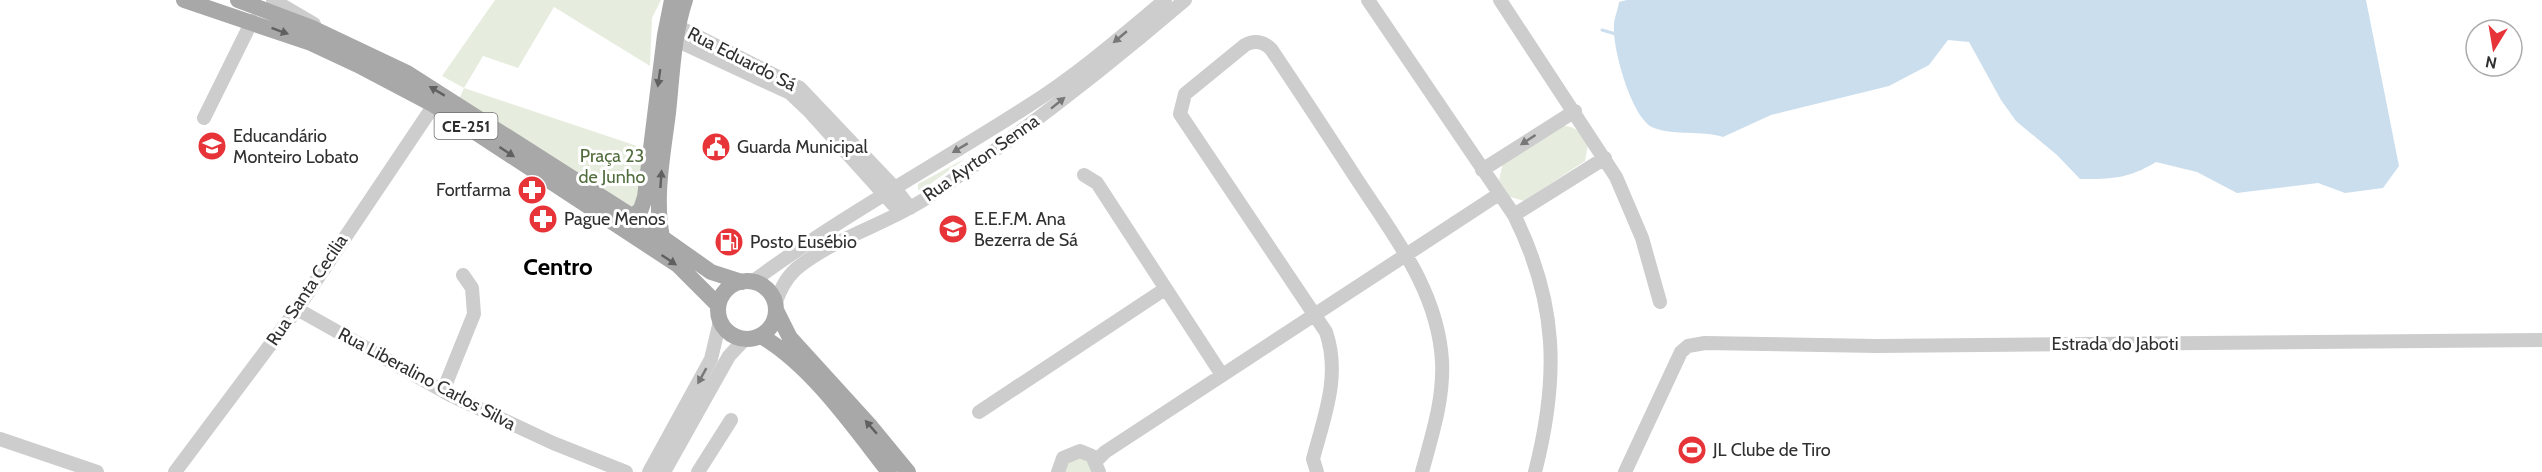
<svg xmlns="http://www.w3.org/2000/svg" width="2542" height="472" viewBox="0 0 2542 472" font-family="Cabin,sans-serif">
<rect width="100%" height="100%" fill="#fff"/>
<!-- green -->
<path fill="#e6edde" d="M 495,0 L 661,0 L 652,18 L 650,66 L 554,7 L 518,68 L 483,56 L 464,88 L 643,148 L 638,204 L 628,209 L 459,99 L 464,88 L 442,76 Z
M 1561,126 C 1576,125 1581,133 1588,145 L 1585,161 L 1524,201 L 1510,197 L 1499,180 L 1503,163 Z
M 966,158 L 922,190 L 918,190 L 918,184 Z
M 1074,456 L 1088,460 L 1093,472 L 1062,472 L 1063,465 Z"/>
<!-- water -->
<path fill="#cbdeed" d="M 1627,0 L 2366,0 L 2399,166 L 2383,188 L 2345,193 L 2318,183 L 2237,193 L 2197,172 L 2156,162 C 2128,179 2112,179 2080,179 L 2057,155 L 2016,121 L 2001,100 L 1969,42 L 1948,40 L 1929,65 L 1889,86 L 1771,115 L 1723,137 C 1701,130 1676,136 1654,128 C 1632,120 1612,48 1614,25 C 1614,18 1618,10 1619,2 Z"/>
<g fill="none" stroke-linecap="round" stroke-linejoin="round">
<!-- stream -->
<path stroke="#cbdeed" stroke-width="3" d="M 1602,30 L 1619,35"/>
<!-- minor -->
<path stroke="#cdcdcd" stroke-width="14" d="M 273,0 L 314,24
M 1368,0 L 1514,215 C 1558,303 1559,378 1535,472
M 1500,0 L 1616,177 L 1642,238 L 1660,302
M 669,22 L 800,88 L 894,187 L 910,208
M 667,36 L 790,93 L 810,112 L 900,212
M 204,118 L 252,21
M 1482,170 L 1575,111
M 1084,175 L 1097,183 L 1222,375
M 1514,215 L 1605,158
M 752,282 C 840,217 936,165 1028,106 C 1077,75 1121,37 1165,0
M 775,304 C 780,291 785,279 796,269 C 835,237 886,225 928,197 C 1017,137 1103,70 1185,0
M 297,309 L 450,395 L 553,443 L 626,472
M 443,391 L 474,314 L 472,288 L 463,275
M 979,412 L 1165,289
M 0,439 L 97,472
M 1096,461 L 1105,452 L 1499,194
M 175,472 L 297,309 L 434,105
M 649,472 L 711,359 L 720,321
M 664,472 L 729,356 L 745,339
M 698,472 L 731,420
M 1058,472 L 1063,458 L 1080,451 L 1092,456 L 1099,472
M 1317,472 L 1313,459 C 1324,417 1341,376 1326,332 L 1180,114 L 1185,94 L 1245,45 C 1254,40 1263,41 1271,49 C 1300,92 1328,135 1356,178 C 1393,235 1438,290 1442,361 C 1444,399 1432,435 1422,472
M 1625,472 L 1681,352 L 1688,346 L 1705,343 L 1877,346 L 2542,340"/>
<!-- major -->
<path stroke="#a8a8a8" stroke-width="16" d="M 184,0 L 311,43 L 358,65 L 434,105 L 678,265 L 718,305
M 238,0 L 312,28 L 407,73 L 633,217 L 711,272 L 742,282
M 633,217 L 641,209 L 645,197 L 665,35 L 672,0
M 662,237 C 654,197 663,153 668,113 C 672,76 673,36 685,0
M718 310a29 29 0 1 1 58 0a29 29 0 1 1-58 0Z
M 776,310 L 790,338 L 871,427 L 908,472
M 761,336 C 811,365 853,426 889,472"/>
</g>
<!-- one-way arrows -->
<defs><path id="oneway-solid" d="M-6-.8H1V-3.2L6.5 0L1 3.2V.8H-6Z" transform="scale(1.5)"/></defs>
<g fill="#606060">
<use href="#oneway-solid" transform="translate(280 31) rotate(20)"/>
<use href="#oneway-solid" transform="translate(659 78) rotate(98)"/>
<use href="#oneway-solid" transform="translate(437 91) rotate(-149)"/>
<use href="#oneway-solid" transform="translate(507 152) rotate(33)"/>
<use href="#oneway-solid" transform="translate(661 179) rotate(-86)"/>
<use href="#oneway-solid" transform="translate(669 260) rotate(34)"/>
<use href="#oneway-solid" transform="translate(871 427) rotate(-131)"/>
</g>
<g fill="#777">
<use href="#oneway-solid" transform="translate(1120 37) rotate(140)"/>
<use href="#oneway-solid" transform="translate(1058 103) rotate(-39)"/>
<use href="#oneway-solid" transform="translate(1528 140) rotate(147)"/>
<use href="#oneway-solid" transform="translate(960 148) rotate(149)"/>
<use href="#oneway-solid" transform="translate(702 376) rotate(119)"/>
</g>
<!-- icons -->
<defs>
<g id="school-disc" transform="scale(1.5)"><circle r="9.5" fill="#e63439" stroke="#fff"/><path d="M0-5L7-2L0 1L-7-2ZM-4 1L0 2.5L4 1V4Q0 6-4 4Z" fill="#fff"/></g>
<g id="civic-disc" transform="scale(1.5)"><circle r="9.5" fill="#e63439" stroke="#fff"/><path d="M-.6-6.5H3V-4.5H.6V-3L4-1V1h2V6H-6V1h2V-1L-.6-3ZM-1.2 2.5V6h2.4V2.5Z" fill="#fff"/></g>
<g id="pharmacy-disc" transform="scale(1.5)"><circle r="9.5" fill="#e63439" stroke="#fff"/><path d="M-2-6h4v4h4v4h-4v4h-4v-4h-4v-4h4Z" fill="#fff"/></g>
<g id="fuel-disc" transform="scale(1.5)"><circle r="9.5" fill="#e63439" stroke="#fff"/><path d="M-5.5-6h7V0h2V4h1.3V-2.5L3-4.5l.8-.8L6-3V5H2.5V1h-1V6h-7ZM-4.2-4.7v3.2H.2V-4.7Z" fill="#fff"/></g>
<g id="stadium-disc" transform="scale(1.5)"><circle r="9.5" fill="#e63439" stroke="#fff"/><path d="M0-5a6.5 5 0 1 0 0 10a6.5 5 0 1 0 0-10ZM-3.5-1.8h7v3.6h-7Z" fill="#fff"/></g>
</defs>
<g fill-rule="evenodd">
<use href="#school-disc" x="212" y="146"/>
<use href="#civic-disc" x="716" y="147"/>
<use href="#pharmacy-disc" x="532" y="190"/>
<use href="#pharmacy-disc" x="543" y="219"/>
<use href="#school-disc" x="953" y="229"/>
<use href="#fuel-disc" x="729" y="242"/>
<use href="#stadium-disc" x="1692" y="450"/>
</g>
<g text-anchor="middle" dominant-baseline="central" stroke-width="6" stroke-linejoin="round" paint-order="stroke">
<!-- shield labels -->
<rect fill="#fff" stroke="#6e6e6e" stroke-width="1.5" x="434.5" y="113" width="63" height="26" rx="4.5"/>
<g font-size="16" font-weight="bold" fill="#303030">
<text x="466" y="126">CE-251</text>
</g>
<!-- street labels -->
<g font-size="18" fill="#303030" stroke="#fff">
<text transform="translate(742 59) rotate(27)">Rua Eduardo Sá</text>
<text transform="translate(981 158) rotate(-35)">Rua Ayrton Senna</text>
<text transform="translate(307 290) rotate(-56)">Rua Santa Cecilia</text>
<text x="2115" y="344">Estrada do Jaboti</text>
<text transform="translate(427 379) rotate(28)">Rua Liberalino Carlos Silva</text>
</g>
<!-- poi labels -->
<g font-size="18" fill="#303030" stroke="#fff" text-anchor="start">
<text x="233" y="136">Educandário<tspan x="233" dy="21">Monteiro Lobato</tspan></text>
<text x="737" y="147">Guarda Municipal</text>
<text x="511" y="190" text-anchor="end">Fortfarma</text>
<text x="564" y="219">Pague Menos</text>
<text x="974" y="219">E.E.F.M. Ana<tspan x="974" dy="21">Bezerra de Sá</tspan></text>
<text x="750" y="242">Posto Eusébio</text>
<text x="1713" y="450">JL Clube de Tiro</text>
</g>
<!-- park labels -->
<g font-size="18" fill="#516d3d" stroke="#fff">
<text x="612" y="156">Praça 23<tspan x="612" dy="21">de Junho</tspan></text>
</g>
<!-- district labels -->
<g font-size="24" font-weight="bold" fill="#000" stroke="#fff">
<text x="558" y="266">Centro</text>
</g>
</g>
<!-- north arrow -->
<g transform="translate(2494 48) rotate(191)"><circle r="28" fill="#ffffff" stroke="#acacac" stroke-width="1.5"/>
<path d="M0-4.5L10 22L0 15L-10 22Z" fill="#e63439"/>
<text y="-9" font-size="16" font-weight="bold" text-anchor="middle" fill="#303030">N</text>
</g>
</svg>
